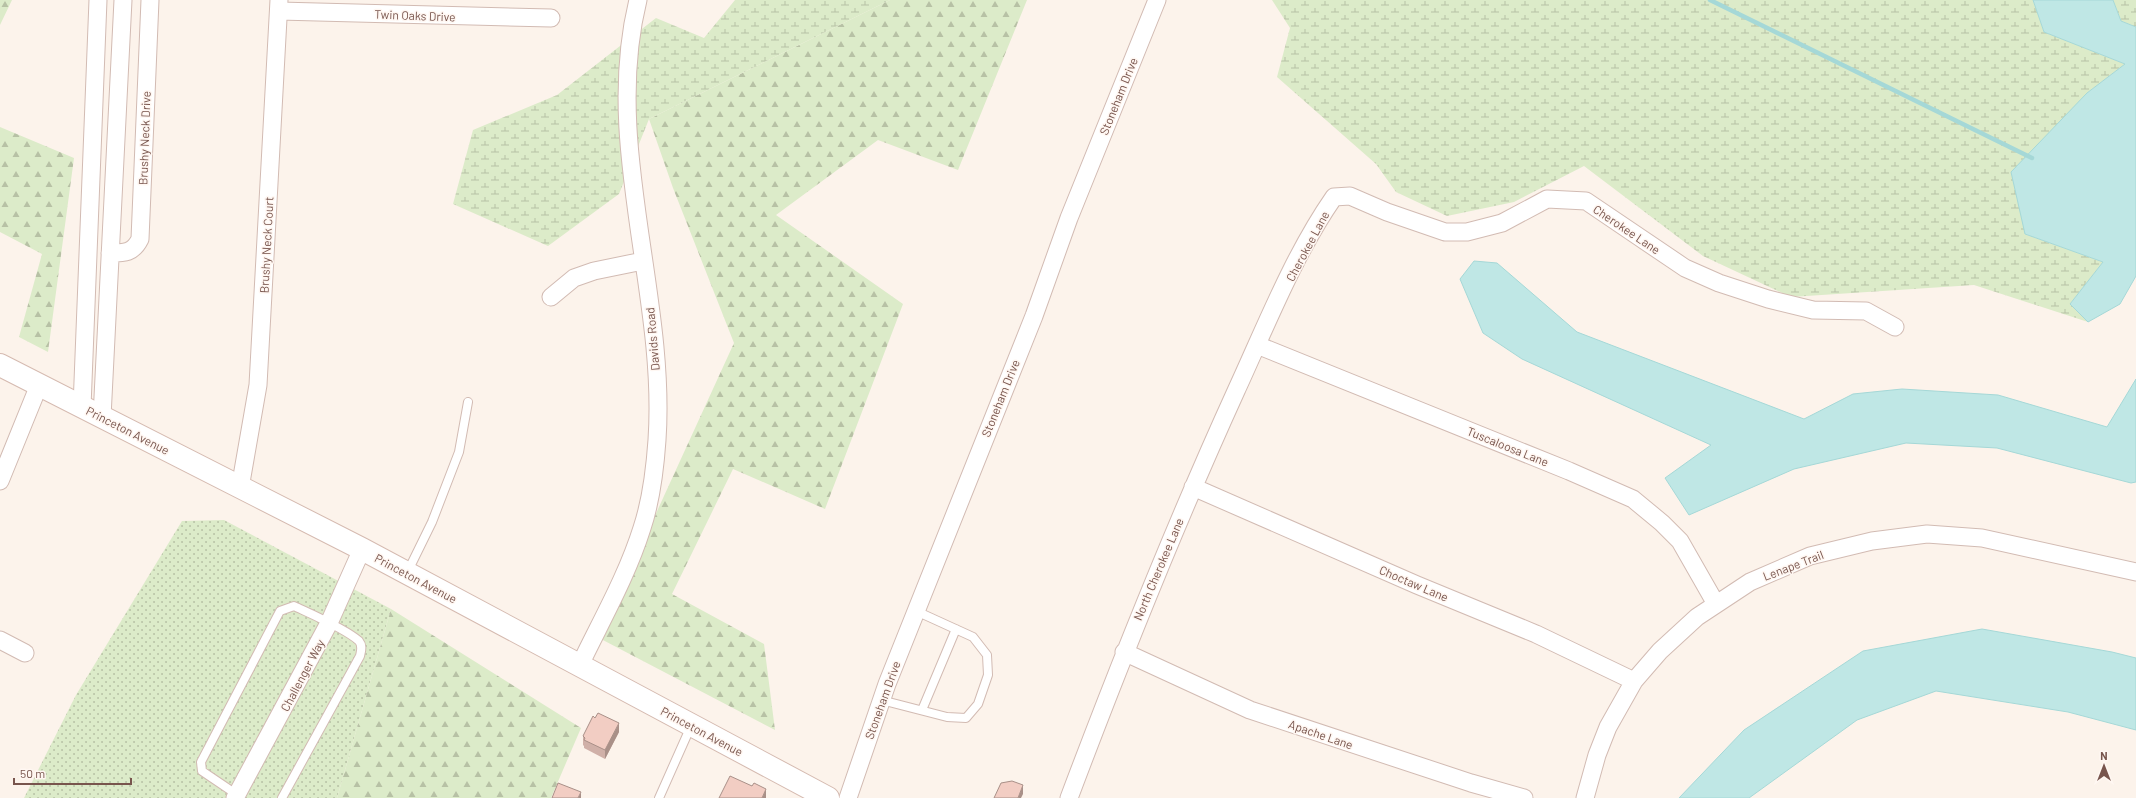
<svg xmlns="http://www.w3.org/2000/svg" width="2136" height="798" viewBox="0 0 2136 798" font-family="Barlow,sans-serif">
<defs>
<pattern id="grass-dots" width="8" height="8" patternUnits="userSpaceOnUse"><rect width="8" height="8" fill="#dcebc9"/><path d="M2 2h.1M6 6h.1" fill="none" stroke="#b7c1a5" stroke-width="1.8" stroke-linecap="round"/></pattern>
<pattern id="forest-firs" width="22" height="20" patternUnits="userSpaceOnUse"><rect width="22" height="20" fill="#dcebc9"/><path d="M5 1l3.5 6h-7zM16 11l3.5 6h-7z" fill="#b7c1a5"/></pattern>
<pattern id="wetland-marsh" width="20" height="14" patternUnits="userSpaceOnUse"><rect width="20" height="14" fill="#dcebc9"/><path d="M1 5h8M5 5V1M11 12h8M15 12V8" fill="none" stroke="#b7c1a5"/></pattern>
</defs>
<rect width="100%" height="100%" fill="#fcf3eb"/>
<!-- grass -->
<path fill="url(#grass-dots)" d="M 224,520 L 391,609 L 337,798 L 24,798 L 76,695 L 182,521 Z"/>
<!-- forest -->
<path fill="url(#forest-firs)" d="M 0,0 L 12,0 L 0,25 Z
M 890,0 L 1027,0 L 958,170 L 878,140 L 776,215 L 903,304 L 825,509 L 733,469 L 672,594 L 764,644 L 775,730 L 599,638 L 734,343 L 673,188 L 649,119 Z
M 0,127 L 74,158 L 48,352 L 19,337 L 42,254 L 0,232 Z
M 391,609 L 581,728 L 551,798 L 337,798 Z"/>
<!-- wetland -->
<path fill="url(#wetland-marsh)" d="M 735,0 L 890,0 L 649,119 L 619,194 L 548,246 L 453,204 L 473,130 L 557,95 L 656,18 L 704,38 Z
M 1272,0 L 2033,0 L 2044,32 L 2125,64 L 2087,93 L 2025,234 L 2103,262 L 2070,304 L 2088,322 L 1974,285 L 1791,297 L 1703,256 L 1584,166 L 1514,202 L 1447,216 L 1396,192 L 1376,164 L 1277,77 L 1290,28 Z
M 2113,0 L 2136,0 L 2136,27 L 2121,21 Z"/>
<!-- water -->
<path fill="#bfe7e5" stroke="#a5d8d7" d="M 2033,0 L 2113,0 L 2121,21 L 2136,27 L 2136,276 L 2120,304 L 2088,322 L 2070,304 L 2103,262 L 2025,234 L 2011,172 L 2087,93 L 2125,64 L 2044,32 Z
M 1474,261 L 1497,263 L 1577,332 L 1804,419 L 1853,394 L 1902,389 L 1998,395 L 2107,427 L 2136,379 L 2136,482 L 2131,483 L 1997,448 L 1906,443 L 1794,469 L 1689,515 L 1665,478 L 1711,445 L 1522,359 L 1483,333 L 1460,279 Z
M 1982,629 L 2112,652 L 2136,658 L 2136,730 L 2068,712 L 1936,691 L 1857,720 L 1749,798 L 1679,798 L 1744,730 L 1863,651 Z"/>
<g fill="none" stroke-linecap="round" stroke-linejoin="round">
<!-- stream -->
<path stroke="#a5d8d7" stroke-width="4.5" d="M 1710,0 L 2032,158"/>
<!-- lane casing -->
<g stroke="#d2bbb3" stroke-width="10">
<path id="lane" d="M 407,573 L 432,522 L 459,452 L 468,402
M 881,700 L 947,717 L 966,718 L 978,704 L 988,675 L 987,655 L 973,637 L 916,611
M 922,710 L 956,629
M 239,796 L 202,771 L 201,762 L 280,611 L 294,606 C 311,614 346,629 359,641 C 363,646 361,651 360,656 L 282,798
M 659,798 L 691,726"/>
</g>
<!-- street casing -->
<g stroke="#d2bbb3" stroke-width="19">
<path id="street" d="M 279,11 L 551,18
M 110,253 C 125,253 133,253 140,239 L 150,0
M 551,297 L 574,278 L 594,271 L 643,261
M 1257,345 L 1569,471 L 1633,499 L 1662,523 L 1680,541 L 1716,604
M 82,407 L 98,0
M 102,417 L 123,0
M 0,481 L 39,385
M 1193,487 L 1417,585 L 1536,634 L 1634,681
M 240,488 L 258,385 L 279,0
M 0,640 L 25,653
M 1124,652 L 1250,710 L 1471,783 L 1524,798
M 580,665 C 601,621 627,576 642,528 C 651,501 655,469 657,440 C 667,294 602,145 638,0
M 235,798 L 329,623 L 362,549
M 848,798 L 887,684 L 1034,316 L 1069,218 L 1157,0
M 1069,798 C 1121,660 1175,525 1236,391 C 1266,326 1293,256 1334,197 L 1350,196 L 1387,212 L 1445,232 L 1467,232 L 1502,223 L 1547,199 L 1586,201 L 1685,268 L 1719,283 L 1768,299 L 1813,310 L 1866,311 L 1895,327
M 1585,798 L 1597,755 L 1608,727 L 1634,681 L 1660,651 L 1697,617 L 1750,582 L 1810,556 L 1872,541 L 1927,534 L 1982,538 L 2136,572"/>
</g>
<!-- secondary casing -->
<g stroke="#d5bab0" stroke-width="24">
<path id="secondary" d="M 0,365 L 362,549 L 828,798"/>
</g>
<!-- lane -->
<use href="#lane" stroke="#fff" stroke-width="8"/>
<!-- street -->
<use href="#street" stroke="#fff" stroke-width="17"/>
<!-- secondary -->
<use href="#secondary" stroke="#fff" stroke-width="22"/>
</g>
<!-- wall -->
<path fill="#d0b0a8" d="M 619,732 L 605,759 L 584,748 L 584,746 L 583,745 L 583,736 Z"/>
<!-- shaded-wall -->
<path fill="#a99088" d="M 619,723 L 619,732 L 605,759 L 605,750 Z
M 1023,785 L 1023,794 L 1021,798 L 1018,798 Z
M 766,789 L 766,798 L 762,798 Z
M 581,792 L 581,798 L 578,798 Z"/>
<!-- building -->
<path fill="#f2cdc3" stroke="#a99088" d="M 598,713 L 619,723 L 605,750 L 584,740 L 585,738 L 583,736 L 593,716 L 595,718 Z
M 730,776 L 752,786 L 754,783 L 766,789 L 762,798 L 719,798 Z
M 1012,781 L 1023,785 L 1018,798 L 994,798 L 1001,783 Z
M 558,783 L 581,792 L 578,798 L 552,798 Z"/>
<g text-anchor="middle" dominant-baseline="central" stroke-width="3" stroke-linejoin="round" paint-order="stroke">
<!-- street labels -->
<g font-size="12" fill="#78554d" stroke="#fff7f2">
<text transform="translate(415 15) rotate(2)">Twin Oaks Drive</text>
<text transform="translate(1118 96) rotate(-68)">Stoneham Drive</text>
<text transform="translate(144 138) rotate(-88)">Brushy Neck Drive</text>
<text transform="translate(1627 229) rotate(34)">Cherokee Lane</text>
<text transform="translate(266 245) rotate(-87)">Brushy Neck Court</text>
<text transform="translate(1307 246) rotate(-62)">Cherokee Lane</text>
<text transform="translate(652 339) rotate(-95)">Davids Road</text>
<text transform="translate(1000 398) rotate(-68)">Stoneham Drive</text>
<text transform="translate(128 430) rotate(27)">Princeton Avenue</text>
<text transform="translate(1508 446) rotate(22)">Tuscaloosa Lane</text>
<text transform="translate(1793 565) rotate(-21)">Lenape Trail</text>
<text transform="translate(1158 569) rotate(-67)">North Cherokee Lane</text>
<text transform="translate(416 578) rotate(28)">Princeton Avenue</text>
<text transform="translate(1414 583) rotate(23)">Choctaw Lane</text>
<text transform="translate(302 675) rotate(-62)">Challenger Way</text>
<text transform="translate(882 700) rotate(-70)">Stoneham Drive</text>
<text transform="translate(702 731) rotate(28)">Princeton Avenue</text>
<text transform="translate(1321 734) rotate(19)">Apache Lane</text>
</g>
</g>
<!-- north arrow -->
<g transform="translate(2104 766)" stroke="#fff7f2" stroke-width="3" paint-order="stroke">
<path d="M0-3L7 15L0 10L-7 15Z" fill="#78554d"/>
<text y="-6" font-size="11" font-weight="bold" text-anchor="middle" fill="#78554d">N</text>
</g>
<!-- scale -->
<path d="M14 778v6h117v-6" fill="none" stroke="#78554d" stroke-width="2"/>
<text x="20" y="778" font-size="12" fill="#78554d" stroke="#fff7f2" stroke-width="3" paint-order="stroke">50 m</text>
</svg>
